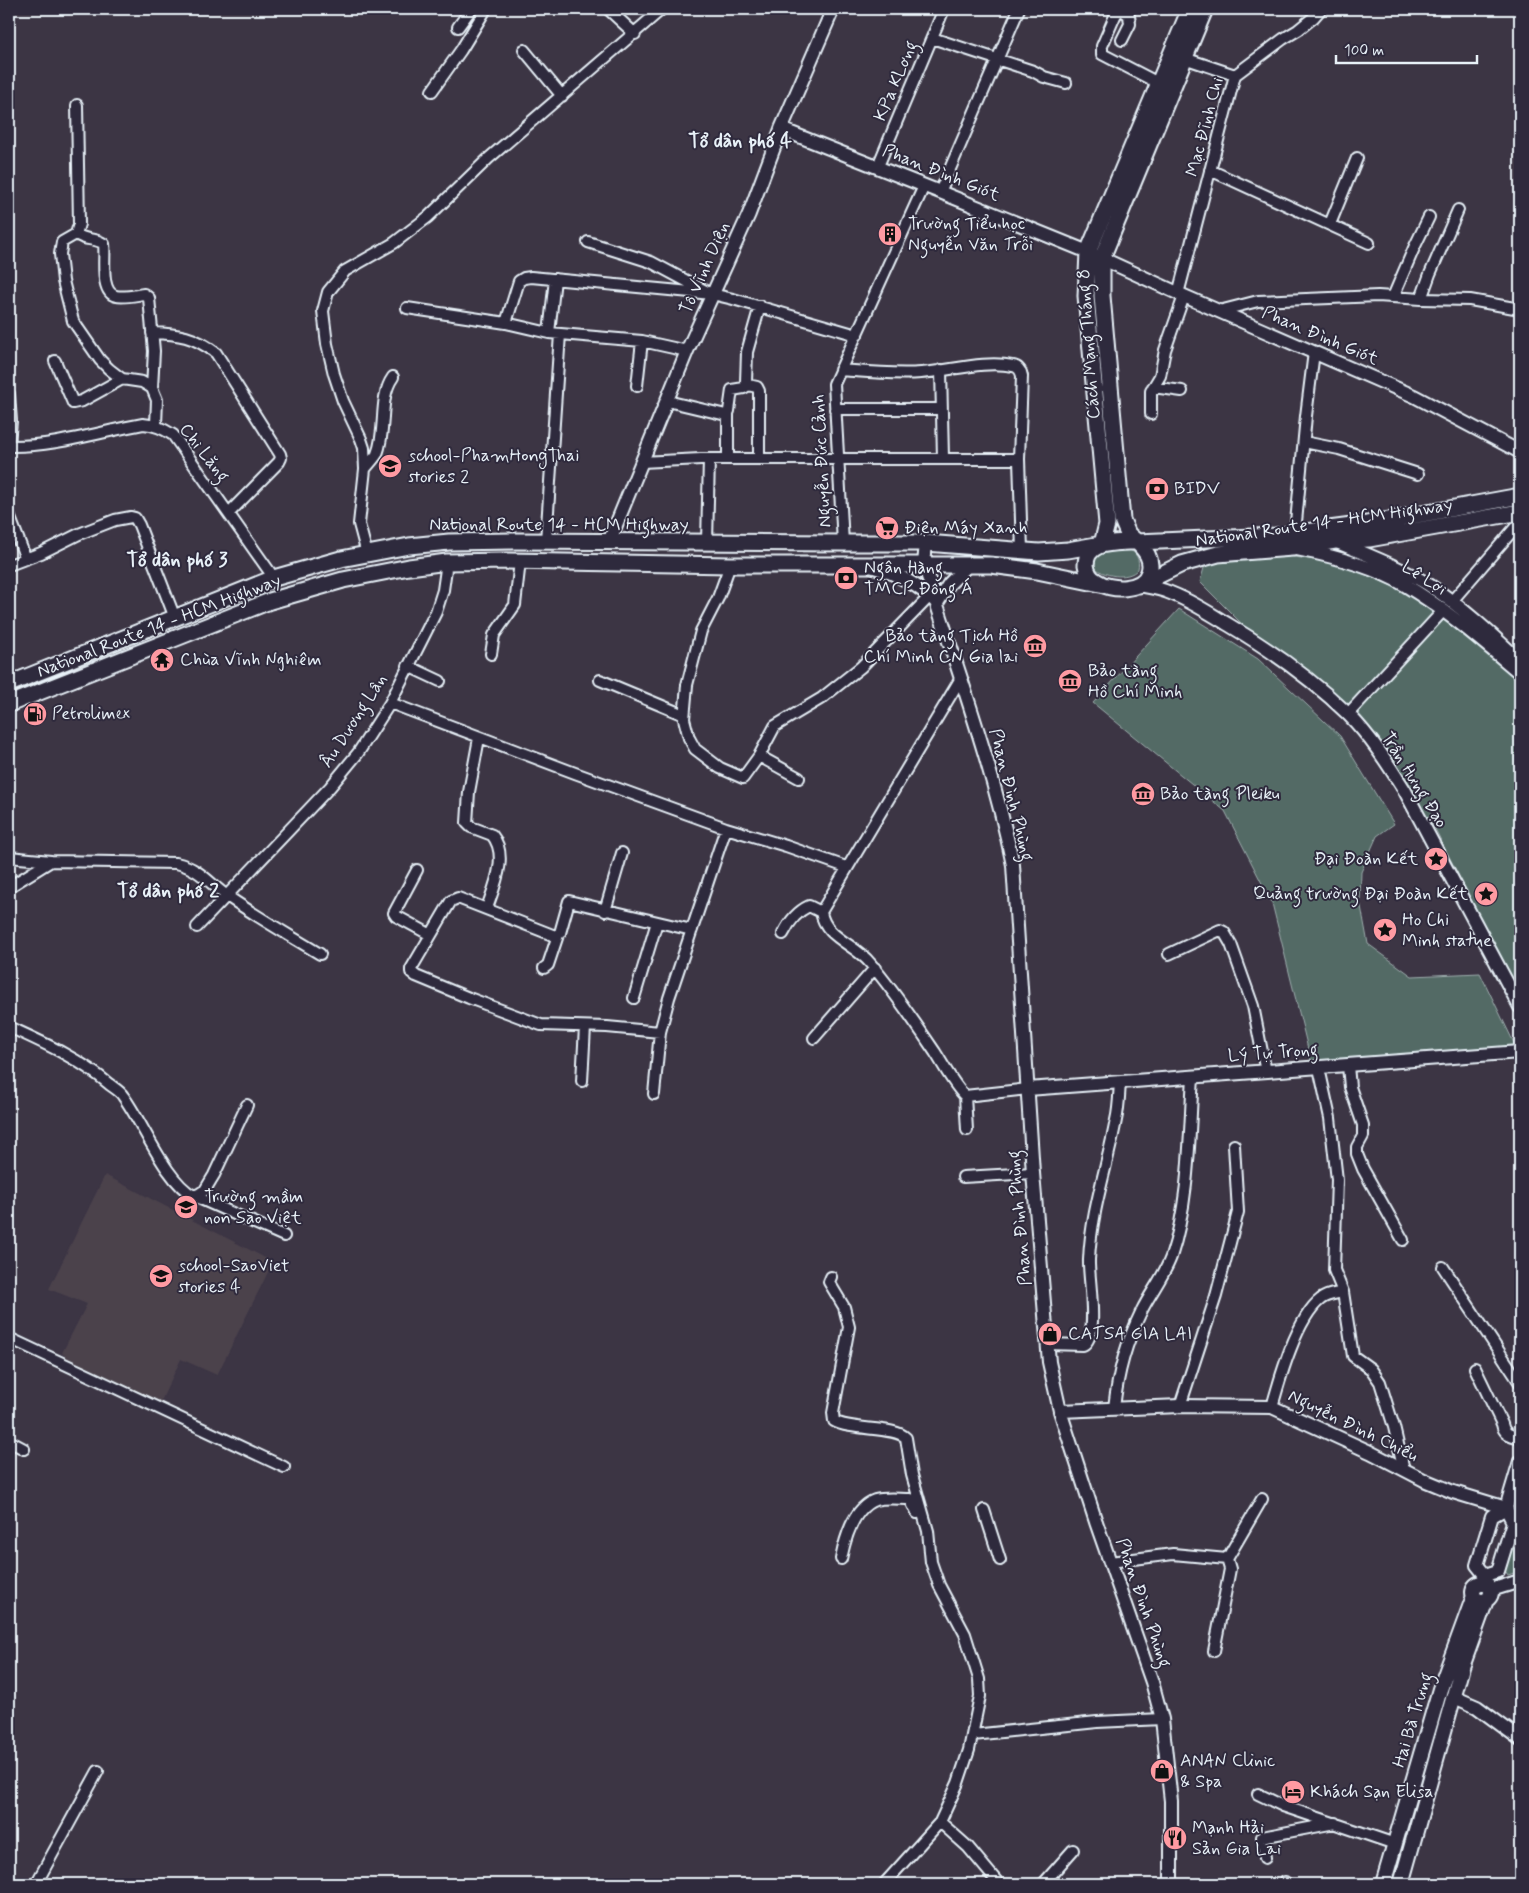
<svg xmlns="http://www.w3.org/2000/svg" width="1529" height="1893" viewBox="0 0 1529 1893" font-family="Mynerve,sans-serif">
<rect width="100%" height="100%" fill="#3c3544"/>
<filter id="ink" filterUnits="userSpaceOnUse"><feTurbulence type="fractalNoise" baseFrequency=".02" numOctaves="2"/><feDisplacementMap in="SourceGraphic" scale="10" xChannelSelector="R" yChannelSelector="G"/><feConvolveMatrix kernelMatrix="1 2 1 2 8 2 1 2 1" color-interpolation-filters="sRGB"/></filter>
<g filter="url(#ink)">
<!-- built -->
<path fill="#4b424c" d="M 105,1175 L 273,1262 L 217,1375 L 181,1359 L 160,1403 L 66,1357 L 62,1353 L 87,1304 L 49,1289 Z"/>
<!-- green -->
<path fill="#536a65" stroke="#9eaeae" d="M 1127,549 C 1137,552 1140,560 1138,569 C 1128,581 1102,576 1093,566 L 1093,558 L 1097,552 Z
M 1274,554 L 1322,561 L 1353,569 L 1415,596 L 1520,673 L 1520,996 L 1432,823 L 1384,756 L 1348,714 L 1266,648 L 1200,582 L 1204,568 L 1216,558 Z
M 1179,609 L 1258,659 L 1340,736 L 1394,824 L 1377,836 L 1361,872 L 1360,901 L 1368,944 L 1412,976 L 1480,973 L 1516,1047 L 1311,1061 L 1272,903 L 1225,811 L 1093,703 Z
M 1520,1490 L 1520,1571 L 1508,1575 L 1499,1562 Z"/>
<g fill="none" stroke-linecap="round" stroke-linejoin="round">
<!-- minor casing -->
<g stroke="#e8f1f8" stroke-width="14">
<path id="minor" d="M 608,9 L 635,34
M 458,27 L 471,9
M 932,38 L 1033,71 L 1044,77 L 1066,83
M 1122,40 L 1130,24 L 1129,15 L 1122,10 L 1118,11 L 1115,16 L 1102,46 L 1102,54 L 1158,83
M 524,50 L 562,96
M 1184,58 L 1235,75
M 432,91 L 461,50 L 486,9
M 77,105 L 79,224 L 76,234 L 62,242 L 60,254 L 63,281 L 73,321 L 100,360 L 109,369 L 122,379 L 142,382 L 152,388 L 157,400 L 156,425
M 878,166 L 944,9
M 1210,170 L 1369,243
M 940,192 L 1019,9
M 1330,224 L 1357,158
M 76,234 C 87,242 95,237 104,244 C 106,256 99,292 116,296 C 124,298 136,295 144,294 L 149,298 L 154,351 L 152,388
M 588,242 L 651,262 L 709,293
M 1178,294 L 1235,75 L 1283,39 L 1298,30 L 1314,17 L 1321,9
M 1393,297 L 1414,248 L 1429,217
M 1421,299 L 1430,274 L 1458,210
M 407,308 L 506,323 L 549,333 L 642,341 L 687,351
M 1219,311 L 1258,301 L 1378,296 L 1421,299 L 1470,300 L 1520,309
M 506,323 L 519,281 L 524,278 L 531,277 L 712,294 L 733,299 L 857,335
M 152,333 C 179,334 194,336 216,353 L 280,454 L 281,458 L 279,462 L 229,513
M 549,333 L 555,279
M 55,361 L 73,403 L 82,401 L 122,379
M 840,370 C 867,372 894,375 921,373 C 950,371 984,360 1013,366 C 1019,367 1021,371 1022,376 L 1019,459 L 1022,551
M 941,370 L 943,458
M 637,386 L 642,341
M 1153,387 L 1182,391
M 9,394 L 11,421 L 9,444
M 667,401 L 726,415 L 729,411 L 732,390 L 744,388 L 748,385
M 835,409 L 941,409
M 728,414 L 728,459
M 1151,414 L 1151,391 L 1160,376 L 1165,350 L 1184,296
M 1304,442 L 1339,449 L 1418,474
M 9,446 C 54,447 99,432 143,424 C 155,425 162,428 173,435 L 274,578
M 759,459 L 759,391 L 757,387 L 748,385 L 746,382 L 747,352 L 760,306
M 641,462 L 701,459 L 1019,459
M 365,469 C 369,464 374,459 377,454 C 387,430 378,398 393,377
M 9,515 L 26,559
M 1295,533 L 1306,416 L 1314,352
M 546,541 L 560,334
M 707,542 L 709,459
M 843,543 L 834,384 L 924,186
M 367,554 L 359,524 L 365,469 L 364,448 L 361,439 L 343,401 L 334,374 L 327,344 L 323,311 L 328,292 L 345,271 L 394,243 L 428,217 L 489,158 L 662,9
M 9,565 L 41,553 L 79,534 L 115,520 L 131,517 L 135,518 L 139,525 L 175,618
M 730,565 L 718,598 L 701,631 L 687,685 L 684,719 L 689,738 L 695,749 L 720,768 L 743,778 L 759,756 L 775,726 L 822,698 L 861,667 L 933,593
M 1452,601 L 1520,522
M 491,654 L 494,635 L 515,605 L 520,561
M 408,666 L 440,681
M 961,678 L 821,912 C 825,938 855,944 870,963 C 894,991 914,1021 935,1052 C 944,1066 953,1084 965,1096 L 1028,1089
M 600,680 L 684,715
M 390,703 L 575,773 L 726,828 L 786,846 L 846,867
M 1348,714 L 1443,611
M 479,738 L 469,792 L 467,823 L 471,827 L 492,835 C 509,855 494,887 487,908
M 759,756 L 799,778
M 9,857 L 51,861
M 417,870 L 394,913 L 396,916 L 431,935
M 9,887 L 51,861 L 176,863 C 199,868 209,883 227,896 C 257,917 289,935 320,954
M 605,911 L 622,853
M 197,927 L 330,787 L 358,753 L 390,703 L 436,612 L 443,590 L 447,562
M 783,934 C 789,922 796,912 809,906 L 821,912
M 1169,954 L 1220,930 L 1224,932 L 1231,944 L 1253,1006 L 1266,1072
M 544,968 L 548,965 L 558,935
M 634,998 L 657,922
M 9,1027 C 44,1043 80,1059 109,1084 C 114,1088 120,1091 123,1096 C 143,1123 166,1182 194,1196 L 199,1194 L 205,1190 L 214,1175 L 247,1105
M 660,1032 L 607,1027 L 541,1025 L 469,998 L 416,976 L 411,972 L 411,969 L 451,901 L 458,898 L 555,936 L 560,933 L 569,901 L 692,930
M 814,1038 L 875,968
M 1348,1066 L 1350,1087 L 1363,1125 L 1363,1136 L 1357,1147 L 1357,1154 L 1363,1169 L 1403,1240
M 1319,1068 L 1330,1118 L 1337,1180 L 1334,1270 L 1343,1292 L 1353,1356 L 1371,1369 L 1380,1382 L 1394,1427 L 1404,1470
M 582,1081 L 585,1027
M 654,1094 L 660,1032 L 669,998 L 726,828
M 965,1096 L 967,1130
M 963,1177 L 1033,1173
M 194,1196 L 284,1236
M 1443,1267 L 1520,1383
M 831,1277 L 829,1282 L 844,1307 L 849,1327 L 833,1413 L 834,1421 C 851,1431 895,1426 906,1438 L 912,1475 L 928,1531 L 931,1562 L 939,1585 L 965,1634 L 979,1679 L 980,1696 L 969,1750 L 958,1783 L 940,1822 L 884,1884
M 9,1338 L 284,1467
M 1048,1344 L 1083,1345 C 1100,1337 1088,1277 1089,1260 C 1091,1211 1107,1168 1116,1120 C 1119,1108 1119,1095 1120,1082
M 1475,1368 L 1502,1424 C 1504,1435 1511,1435 1520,1438
M 1180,1406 L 1216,1296 L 1238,1212 L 1234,1145
M 1272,1407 C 1280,1378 1297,1317 1321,1299 C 1327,1294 1335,1294 1343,1292
M 1114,1408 C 1118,1372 1126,1343 1142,1310 C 1151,1292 1164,1276 1171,1257 C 1190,1200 1189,1136 1193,1077
M 9,1441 L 24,1449
M 984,1510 L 1000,1560
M 841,1559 C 845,1539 853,1508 875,1500 C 886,1497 899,1499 910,1499 L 917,1513
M 1227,1559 L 1262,1499
M 1110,1562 L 1173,1554 L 1227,1559 L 1230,1569 L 1214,1651
M 973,1735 L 1097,1722 L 1162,1719
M 1258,1794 L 1283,1806 L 1395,1844
M 940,1822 L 968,1847 L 999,1884
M 1265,1858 L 1262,1837 L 1335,1823
M 1285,1882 L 1285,1884
M 36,1884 L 98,1771
M 1043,1884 L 1073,1850"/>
</g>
<!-- tertiary casing -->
<g stroke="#e8f1f8" stroke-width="16">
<path id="tertiary" d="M 781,129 L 940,192 L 1088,252 L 1184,296 L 1414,396 L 1520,452
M 1335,541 C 1367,555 1400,567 1429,585 C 1462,607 1491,634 1520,661
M 609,542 L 687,351 L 749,214 L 781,129 L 833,9
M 926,543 L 924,564 C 955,664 992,762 1013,865 L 1033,1173 L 1049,1362 L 1060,1411 L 1096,1522 L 1152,1682 L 1162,1719 L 1171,1801 L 1171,1884
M 1297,549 C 1333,556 1373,566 1405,585 C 1447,610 1483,642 1520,673
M 874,567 C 898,574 919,585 937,603 L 949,584 L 969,564
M 1139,585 C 1148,587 1159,588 1168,592 C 1190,600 1209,613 1229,625 C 1271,650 1313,680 1348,714 C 1371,737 1388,764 1405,791 L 1520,1007
M 1028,1089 L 1520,1052
M 1060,1411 L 1180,1406 L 1272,1407 L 1370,1452 L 1424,1480 L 1453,1492 L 1506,1508
M 1485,1575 L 1498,1571 L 1513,1522 L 1506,1508 L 1520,1461
M 1483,1583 L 1485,1575 L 1477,1565 L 1492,1516 L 1506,1508
M 1491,1590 L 1520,1581
M 1454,1697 L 1477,1707 L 1520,1739"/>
</g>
<!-- secondary casing -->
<g stroke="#e8f1f8" stroke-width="18">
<path id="secondary" d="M1473 1592a9 9 0 1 1 18 0a9 9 0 1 1-18 0Z
M 1383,1884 L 1440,1689 L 1474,1596
M 1401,1884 L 1462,1667 L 1486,1600"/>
</g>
<!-- primary casing -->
<g stroke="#e8f1f8" stroke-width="19">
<path id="primary" d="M 1205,9 L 1102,258 L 1102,296 L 1122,520 L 1128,534 L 1137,542 L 1276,536 L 1367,524 L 1520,496
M 1128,542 L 1137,542 C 1145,550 1153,559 1149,572 C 1143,592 1110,591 1096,581 C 1090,578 1087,572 1086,565 C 1086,542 1111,543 1128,542 Z
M 1139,585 L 1182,564 L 1218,554 L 1292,548 L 1335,541 L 1369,539 L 1520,512
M 9,684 L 274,578 L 341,559 L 409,546 L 449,542 L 513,541 L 843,543 L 926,543 L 1039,552 L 1068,550 L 1102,544 L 1107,524 L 1086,296 L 1088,252 L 1190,9
M 9,704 L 270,601 L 343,580 L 409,567 L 447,562 L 508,561 L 730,565 L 991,565 L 1037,571 L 1100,584"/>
</g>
<!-- minor -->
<use href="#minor" stroke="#2f2a3d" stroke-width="10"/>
<!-- tertiary -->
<use href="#tertiary" stroke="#2f2a3d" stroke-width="12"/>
<!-- secondary -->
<use href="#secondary" stroke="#2f2a3d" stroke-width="14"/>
<!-- primary -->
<use href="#primary" stroke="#2f2a3d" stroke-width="15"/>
</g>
</g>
<!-- icons -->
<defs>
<g id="building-disc" transform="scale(1.25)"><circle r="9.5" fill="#ff9aa2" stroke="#2f2a3d"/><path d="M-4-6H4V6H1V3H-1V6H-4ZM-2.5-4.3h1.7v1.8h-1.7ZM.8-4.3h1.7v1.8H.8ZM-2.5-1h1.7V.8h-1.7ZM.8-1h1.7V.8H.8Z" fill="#111"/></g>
<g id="school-disc" transform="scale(1.25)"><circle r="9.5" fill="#ff9aa2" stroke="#2f2a3d"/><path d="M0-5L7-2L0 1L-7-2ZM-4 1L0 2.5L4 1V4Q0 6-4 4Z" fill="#111"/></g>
<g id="bank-disc" transform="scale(1.25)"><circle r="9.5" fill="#ff9aa2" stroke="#2f2a3d"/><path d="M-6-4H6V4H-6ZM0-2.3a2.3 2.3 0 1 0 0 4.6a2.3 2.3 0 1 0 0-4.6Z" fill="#111"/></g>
<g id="supermarket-disc" transform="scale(1.25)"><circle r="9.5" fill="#ff9aa2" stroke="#2f2a3d"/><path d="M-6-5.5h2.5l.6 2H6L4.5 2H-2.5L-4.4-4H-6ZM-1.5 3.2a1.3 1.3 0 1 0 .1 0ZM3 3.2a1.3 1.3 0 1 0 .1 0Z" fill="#111"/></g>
<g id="museum-disc" transform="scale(1.25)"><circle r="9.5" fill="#ff9aa2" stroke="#2f2a3d"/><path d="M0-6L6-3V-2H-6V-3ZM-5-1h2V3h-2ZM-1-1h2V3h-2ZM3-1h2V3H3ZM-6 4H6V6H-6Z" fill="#111"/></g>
<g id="temple-disc" transform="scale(1.25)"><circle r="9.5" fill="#ff9aa2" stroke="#2f2a3d"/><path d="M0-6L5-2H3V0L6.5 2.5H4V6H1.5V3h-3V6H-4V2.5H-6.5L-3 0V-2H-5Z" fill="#111"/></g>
<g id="fuel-disc" transform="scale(1.25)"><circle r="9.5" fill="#ff9aa2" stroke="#2f2a3d"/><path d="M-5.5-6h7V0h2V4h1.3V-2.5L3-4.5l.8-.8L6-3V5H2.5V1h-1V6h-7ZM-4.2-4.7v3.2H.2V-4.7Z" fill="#111"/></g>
<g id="sight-disc" transform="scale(1.25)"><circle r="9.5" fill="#ff9aa2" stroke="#2f2a3d"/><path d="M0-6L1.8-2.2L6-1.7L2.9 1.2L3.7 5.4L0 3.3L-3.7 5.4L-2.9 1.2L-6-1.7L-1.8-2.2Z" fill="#111"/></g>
<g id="shop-disc" transform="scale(1.25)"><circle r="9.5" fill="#ff9aa2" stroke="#2f2a3d"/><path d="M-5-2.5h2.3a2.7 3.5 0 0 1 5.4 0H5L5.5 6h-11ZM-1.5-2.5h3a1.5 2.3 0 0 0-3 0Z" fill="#111"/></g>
<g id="hotel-disc" transform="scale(1.25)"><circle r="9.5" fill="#ff9aa2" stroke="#2f2a3d"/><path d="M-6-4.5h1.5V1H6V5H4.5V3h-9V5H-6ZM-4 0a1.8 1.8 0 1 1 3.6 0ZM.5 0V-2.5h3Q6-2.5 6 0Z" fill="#111"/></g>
<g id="restaurant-disc" transform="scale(1.25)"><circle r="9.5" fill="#ff9aa2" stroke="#2f2a3d"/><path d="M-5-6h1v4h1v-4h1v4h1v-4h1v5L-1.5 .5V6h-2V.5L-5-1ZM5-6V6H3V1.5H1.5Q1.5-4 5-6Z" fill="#111"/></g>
</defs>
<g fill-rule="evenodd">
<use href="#building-disc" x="890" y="234"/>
<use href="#school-disc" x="390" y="466"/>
<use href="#bank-disc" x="1157" y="489"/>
<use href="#supermarket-disc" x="887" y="528"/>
<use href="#bank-disc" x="846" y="578"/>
<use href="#museum-disc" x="1035" y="646"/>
<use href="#temple-disc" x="162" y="660"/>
<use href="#museum-disc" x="1070" y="681"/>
<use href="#fuel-disc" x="35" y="714"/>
<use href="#museum-disc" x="1143" y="794"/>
<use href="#sight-disc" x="1436" y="859"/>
<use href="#sight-disc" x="1486" y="894"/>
<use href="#sight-disc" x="1385" y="930"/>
<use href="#school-disc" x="186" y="1207"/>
<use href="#school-disc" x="161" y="1276"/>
<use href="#shop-disc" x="1050" y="1334"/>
<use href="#shop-disc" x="1162" y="1771"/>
<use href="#hotel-disc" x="1293" y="1792"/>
<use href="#restaurant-disc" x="1175" y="1838"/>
</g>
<g text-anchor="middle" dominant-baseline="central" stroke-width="4" stroke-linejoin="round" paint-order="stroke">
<!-- street labels -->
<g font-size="18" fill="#e8f1f8" stroke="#2f2a3d">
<text transform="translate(896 81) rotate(-67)">KPa KLơng</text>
<text transform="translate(1205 127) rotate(-75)">Mạc Đĩnh Chi</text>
<text transform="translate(941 173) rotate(22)">Phan Đình Giót</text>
<text transform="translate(705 268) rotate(-66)">Tô Vĩnh Diện</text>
<text transform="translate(1320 336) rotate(23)">Phan Đình Giót</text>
<text transform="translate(1089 344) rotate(-94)">Cách Mạng Tháng 8</text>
<text transform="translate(204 453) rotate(52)">Chi Lăng</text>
<text transform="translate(822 461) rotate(-93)">Nguyễn Đức Cảnh</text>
<text transform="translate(1324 523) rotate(-8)">National Route 14 - HCM Highway</text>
<text x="559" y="525">National Route 14 - HCM Highway</text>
<text transform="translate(1424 578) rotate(32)">Lê Lợi</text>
<text transform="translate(159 626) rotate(-21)">National Route 14 - HCM Highway</text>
<text transform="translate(354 721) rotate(-57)">Âu Dương Lân</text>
<text transform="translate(1414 780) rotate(58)">Trần Hưng Đạo</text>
<text transform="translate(1011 795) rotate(76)">Phan Đình Phùng</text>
<text transform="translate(1273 1053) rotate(-4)">Lý Tự Trọng</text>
<text transform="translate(1020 1218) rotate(-95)">Phan Đình Phùng</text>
<text transform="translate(1353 1426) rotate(26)">Nguyễn Đình Chiểu</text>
<text transform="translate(1143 1603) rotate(71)">Phan Đình Phùng</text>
<text transform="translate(1413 1720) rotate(-73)">Hai Bà Trưng</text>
</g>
<!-- poi labels -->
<g font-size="18" fill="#e8f1f8" stroke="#2f2a3d" text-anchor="start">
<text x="908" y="224">Trường Tiểu học<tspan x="908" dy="21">Nguyễn Văn Trỗi</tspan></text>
<text x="408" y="456">school-PhamHongThai<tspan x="408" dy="21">stories 2</tspan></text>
<text x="1174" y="489">BIDV</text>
<text x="904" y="528">Điện Máy Xanh</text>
<text x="864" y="568">Ngân Hàng<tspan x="864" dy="21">TMCP Đông Á</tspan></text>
<text x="1018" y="636" text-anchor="end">Bảo tàng Tịch Hồ<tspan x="1018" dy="21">Chí Minh CN Gia lai</tspan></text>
<text x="180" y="660">Chùa Vĩnh Nghiêm</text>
<text x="1088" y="671">Bảo tàng<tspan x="1088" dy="21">Hồ Chí Minh</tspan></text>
<text x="52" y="714">Petrolimex</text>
<text x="1160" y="794">Bảo tàng Pleiku</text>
<text x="1418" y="859" text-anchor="end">Đại Đoàn Kết</text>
<text x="1468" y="894" text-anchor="end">Quảng trường Đại Đoàn Kết</text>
<text x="1402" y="920">Ho Chi<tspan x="1402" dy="21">Minh statue</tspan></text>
<text x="204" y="1197">Trường mầm<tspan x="204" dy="21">non Sao Việt</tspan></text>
<text x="178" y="1266">school-SaoViet<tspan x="178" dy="21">stories 4</tspan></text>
<text x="1068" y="1334">CATSA GIA LAI</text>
<text x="1180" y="1761">ANAN Clinic<tspan x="1180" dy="21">&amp; Spa</tspan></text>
<text x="1310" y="1792">Khách Sạn Elisa</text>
<text x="1192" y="1828">Mạnh Hải<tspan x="1192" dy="21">Sản Gia Lai</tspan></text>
</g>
<!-- quarter labels -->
<g font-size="20" font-weight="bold" fill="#e8f1f8" stroke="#2f2a3d">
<text x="740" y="141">Tổ dân phố 4</text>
<text x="177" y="560">Tổ dân phố 3</text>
<text x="168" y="891">Tổ dân phố 2</text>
</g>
</g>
<!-- margin -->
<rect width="1529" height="1893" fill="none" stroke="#2f2a3d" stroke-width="30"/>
<rect x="15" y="15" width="1499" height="1863" fill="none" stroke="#e8f1f8" stroke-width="2" filter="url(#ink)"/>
<!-- scale -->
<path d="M1336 55v8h141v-8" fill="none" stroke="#e8f1f8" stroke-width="2.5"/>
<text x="1344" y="55" font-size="15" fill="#e8f1f8" stroke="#2f2a3d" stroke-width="4" paint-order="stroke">100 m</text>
</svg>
